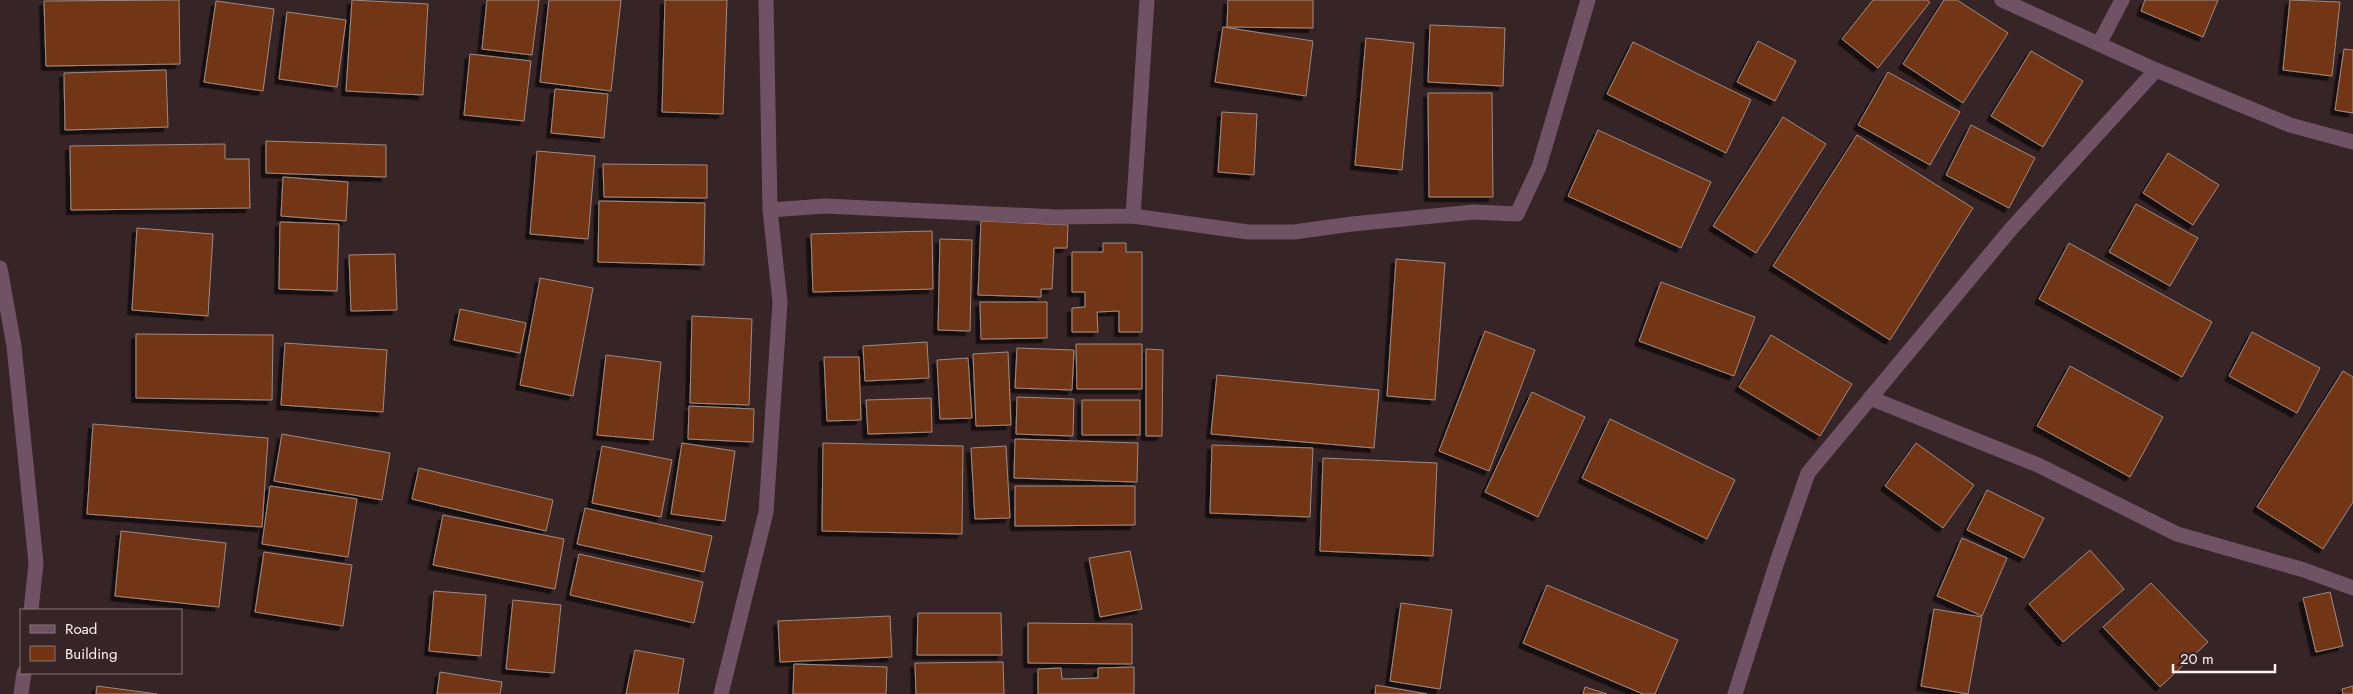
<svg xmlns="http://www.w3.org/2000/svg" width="2353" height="694" viewBox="0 0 2353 694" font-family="Jost,sans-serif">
<defs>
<filter id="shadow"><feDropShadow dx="-4.5" dy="4.5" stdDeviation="0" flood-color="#0009"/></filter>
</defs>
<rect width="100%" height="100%" fill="#372426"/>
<!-- building -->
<path fill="#723413" stroke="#a08b81" filter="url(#shadow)" d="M 179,0 L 180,64 L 46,66 L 44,1 Z
M 352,0 L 428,4 L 423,95 L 346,91 Z
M 487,0 L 539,0 L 532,55 L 482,49 Z
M 549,0 L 621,0 L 611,91 L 540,82 Z
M 665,0 L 727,0 L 723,114 L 662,112 Z
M 1228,0 L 1313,0 L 1313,28 L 1227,27 Z
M 1873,0 L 1927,0 L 1930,2 L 1878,68 L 1842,39 Z
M 1944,0 L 1957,0 L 2008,33 L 1963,103 L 1903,64 Z
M 2145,0 L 2218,0 L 2203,37 L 2141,11 Z
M 2290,0 L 2340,2 L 2332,76 L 2283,70 Z
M 216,1 L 274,9 L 263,91 L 204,82 Z
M 287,12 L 346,20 L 337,87 L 279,79 Z
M 1430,25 L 1505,28 L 1503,86 L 1428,82 Z
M 1223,27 L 1313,41 L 1306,96 L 1215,82 Z
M 1366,38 L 1414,43 L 1402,170 L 1355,165 Z
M 1758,41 L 1796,61 L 1775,101 L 1737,82 Z
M 1633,42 L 1751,100 L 1726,153 L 1607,94 Z
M 2344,49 L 2353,50 L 2353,113 L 2335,110 Z
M 2031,51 L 2083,81 L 2043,147 L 1991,116 Z
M 470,54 L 531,61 L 524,121 L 464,115 Z
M 166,70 L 168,127 L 65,130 L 64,73 Z
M 1888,72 L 1960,112 L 1930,165 L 1858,125 Z
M 555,89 L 608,94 L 604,138 L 551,133 Z
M 1428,93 L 1492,93 L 1493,197 L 1429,197 Z
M 1222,112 L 1257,114 L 1254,175 L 1218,172 Z
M 1783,117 L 1826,144 L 1756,253 L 1713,226 Z
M 1971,125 L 2035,158 L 2009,208 L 1946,175 Z
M 1598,130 L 1711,182 L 1681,248 L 1568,196 Z
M 1857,135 L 1973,208 L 1890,340 L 1773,266 Z
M 266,141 L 386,145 L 386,177 L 266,173 Z
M 225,144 L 225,159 L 249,159 L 250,208 L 71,210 L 70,146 Z
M 537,151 L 595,156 L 588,239 L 530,234 Z
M 2168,153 L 2219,185 L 2193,225 L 2143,193 Z
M 603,164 L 707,165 L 707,198 L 604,197 Z
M 283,177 L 348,182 L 346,221 L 281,216 Z
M 599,201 L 705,203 L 704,265 L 598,262 Z
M 2136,204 L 2198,238 L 2170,286 L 2109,252 Z
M 981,221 L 1068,225 L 1067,248 L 1054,248 L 1052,289 L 1041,289 L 1041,297 L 978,295 Z
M 280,222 L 339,224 L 337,291 L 279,289 Z
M 137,228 L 213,234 L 208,316 L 132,310 Z
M 932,231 L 933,289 L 813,292 L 811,234 Z
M 940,239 L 972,240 L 970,331 L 938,330 Z
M 1103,243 L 1126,243 L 1126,252 L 1142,252 L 1142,332 L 1119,332 L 1119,311 L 1097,312 L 1098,332 L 1072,332 L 1072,308 L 1085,307 L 1085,292 L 1072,292 L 1072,252 L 1103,252 Z
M 2069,243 L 2212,322 L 2182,377 L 2039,299 Z
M 395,254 L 397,310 L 351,311 L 349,255 Z
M 1396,259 L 1445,263 L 1435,400 L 1387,396 Z
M 540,278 L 593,288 L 573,396 L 520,385 Z
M 1661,282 L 1755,317 L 1734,376 L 1639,341 Z
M 980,302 L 1047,302 L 1047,338 L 981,339 Z
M 460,309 L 526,323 L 520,353 L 454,340 Z
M 692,316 L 752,319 L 749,405 L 690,403 Z
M 1485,331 L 1535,350 L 1489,471 L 1439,451 Z
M 2252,332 L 2320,368 L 2297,413 L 2229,376 Z
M 136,334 L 273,335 L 272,400 L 136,398 Z
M 1771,335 L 1852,384 L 1820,436 L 1739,387 Z
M 927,342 L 929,378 L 865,381 L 863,346 Z
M 285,343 L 387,350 L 383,412 L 281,405 Z
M 1076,344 L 1142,344 L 1142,389 L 1077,389 Z
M 1017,348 L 1074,350 L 1072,390 L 1015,388 Z
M 1146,349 L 1163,350 L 1162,436 L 1146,436 Z
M 1008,352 L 1011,425 L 976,426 L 973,354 Z
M 606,355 L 661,362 L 653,440 L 597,435 Z
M 824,357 L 859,357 L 861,420 L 827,421 Z
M 968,358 L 972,418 L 940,419 L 937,360 Z
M 2070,366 L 2163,417 L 2130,477 L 2037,426 Z
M 2343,371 L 2353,377 L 2353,502 L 2323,549 L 2257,507 Z
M 1217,375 L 1379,390 L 1374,448 L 1211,434 Z
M 1532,392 L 1585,417 L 1538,517 L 1485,492 Z
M 1017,397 L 1074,399 L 1073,436 L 1016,434 Z
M 931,398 L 932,432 L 868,434 L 866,400 Z
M 1082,400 L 1140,400 L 1140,435 L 1082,435 Z
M 689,406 L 754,409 L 753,442 L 688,439 Z
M 1610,419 L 1735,480 L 1707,539 L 1582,478 Z
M 93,424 L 268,438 L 262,527 L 87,514 Z
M 282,434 L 390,453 L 382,500 L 274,481 Z
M 1015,439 L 1138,443 L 1137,482 L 1014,478 Z
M 682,443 L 735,451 L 725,521 L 671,514 Z
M 823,443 L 963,446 L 962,534 L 822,531 Z
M 1916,443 L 1974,485 L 1943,528 L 1885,486 Z
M 1212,445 L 1313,448 L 1310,517 L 1210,513 Z
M 602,446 L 672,460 L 661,517 L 592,503 Z
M 1006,446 L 1010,518 L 975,519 L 971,448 Z
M 1323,458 L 1437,463 L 1433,556 L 1320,551 Z
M 419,468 L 553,500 L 546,531 L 412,499 Z
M 270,486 L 357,499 L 348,557 L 262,544 Z
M 1015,486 L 1135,486 L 1135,525 L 1015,526 Z
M 1987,490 L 2044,518 L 2024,558 L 1967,530 Z
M 585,508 L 712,536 L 704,572 L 577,544 Z
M 443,515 L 564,539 L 555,589 L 433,565 Z
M 121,531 L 226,543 L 219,607 L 115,596 Z
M 1962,538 L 2007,558 L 1982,616 L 1937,596 Z
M 2090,550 L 2124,589 L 2063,642 L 2029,604 Z
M 1130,551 L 1142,609 L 1100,617 L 1089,558 Z
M 264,552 L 352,565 L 343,626 L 255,612 Z
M 579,554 L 703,582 L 694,623 L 570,595 Z
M 2151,583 L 2208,642 L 2160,687 L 2103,627 Z
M 1547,585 L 1678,640 L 1655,694 L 1643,694 L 1523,643 Z
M 434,591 L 486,595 L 481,656 L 429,651 Z
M 2330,592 L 2343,646 L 2316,652 L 2303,598 Z
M 513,600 L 561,605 L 554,673 L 506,669 Z
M 1401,603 L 1452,610 L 1440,689 L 1390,681 Z
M 1934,609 L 1982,617 L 1968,694 L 1921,686 Z
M 918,613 L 1001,613 L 1002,655 L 917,655 Z
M 890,616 L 892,657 L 780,662 L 778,621 Z
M 1028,623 L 1132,624 L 1132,664 L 1028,663 Z
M 635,650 L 684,659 L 678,694 L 626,694 Z
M 1003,662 L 1004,694 L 916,694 L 915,663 Z
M 794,664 L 887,667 L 886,694 L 793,694 Z
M 1134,667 L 1134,694 L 1038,694 L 1038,669 L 1061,668 L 1062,679 L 1098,678 L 1098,668 Z
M 440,672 L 502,682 L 500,694 L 437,694 Z
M 1376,685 L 1427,694 L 1375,694 Z
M 97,686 L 157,694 L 96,694 Z
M 2353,686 L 2353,694 L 2343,694 L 2342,689 Z
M 1585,687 L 1607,694 L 1583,694 Z"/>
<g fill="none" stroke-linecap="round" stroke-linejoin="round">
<!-- street -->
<path stroke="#6f5365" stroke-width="15" d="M 2002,0 L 2156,70 L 2290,125 L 2353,142
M 2099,44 L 2122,0
M 770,210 L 825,206 L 1057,217 L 1133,216 L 1248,232 L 1294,232 L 1352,224 L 1474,212 L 1517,214 L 1539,167 L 1588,0
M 1133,216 L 1147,0
M 0,268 L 14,346 L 36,563 L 31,610
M 1870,398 L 2038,465 L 2177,534 L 2304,570 L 2353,588
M 21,694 L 24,673
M 721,694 L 766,512 L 780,302 L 770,210 L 766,0
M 1735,694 L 1777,562 L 1808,473 L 2011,229 L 2156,70"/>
</g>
<!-- legend -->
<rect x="20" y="609" width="162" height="65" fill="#372426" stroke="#877677"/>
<rect x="30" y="625" width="25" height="8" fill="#6f5365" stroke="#877677"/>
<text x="65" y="634" font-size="15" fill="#fef0f1">Road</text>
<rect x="30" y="646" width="25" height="15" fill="#723413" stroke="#877677"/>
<text x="65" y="659" font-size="15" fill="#fef0f1">Building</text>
<!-- scale -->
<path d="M2173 664v8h102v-8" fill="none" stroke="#fef0f1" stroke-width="2.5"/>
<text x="2180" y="664" font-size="15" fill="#fef0f1" stroke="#372426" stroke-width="4" paint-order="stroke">20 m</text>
</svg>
